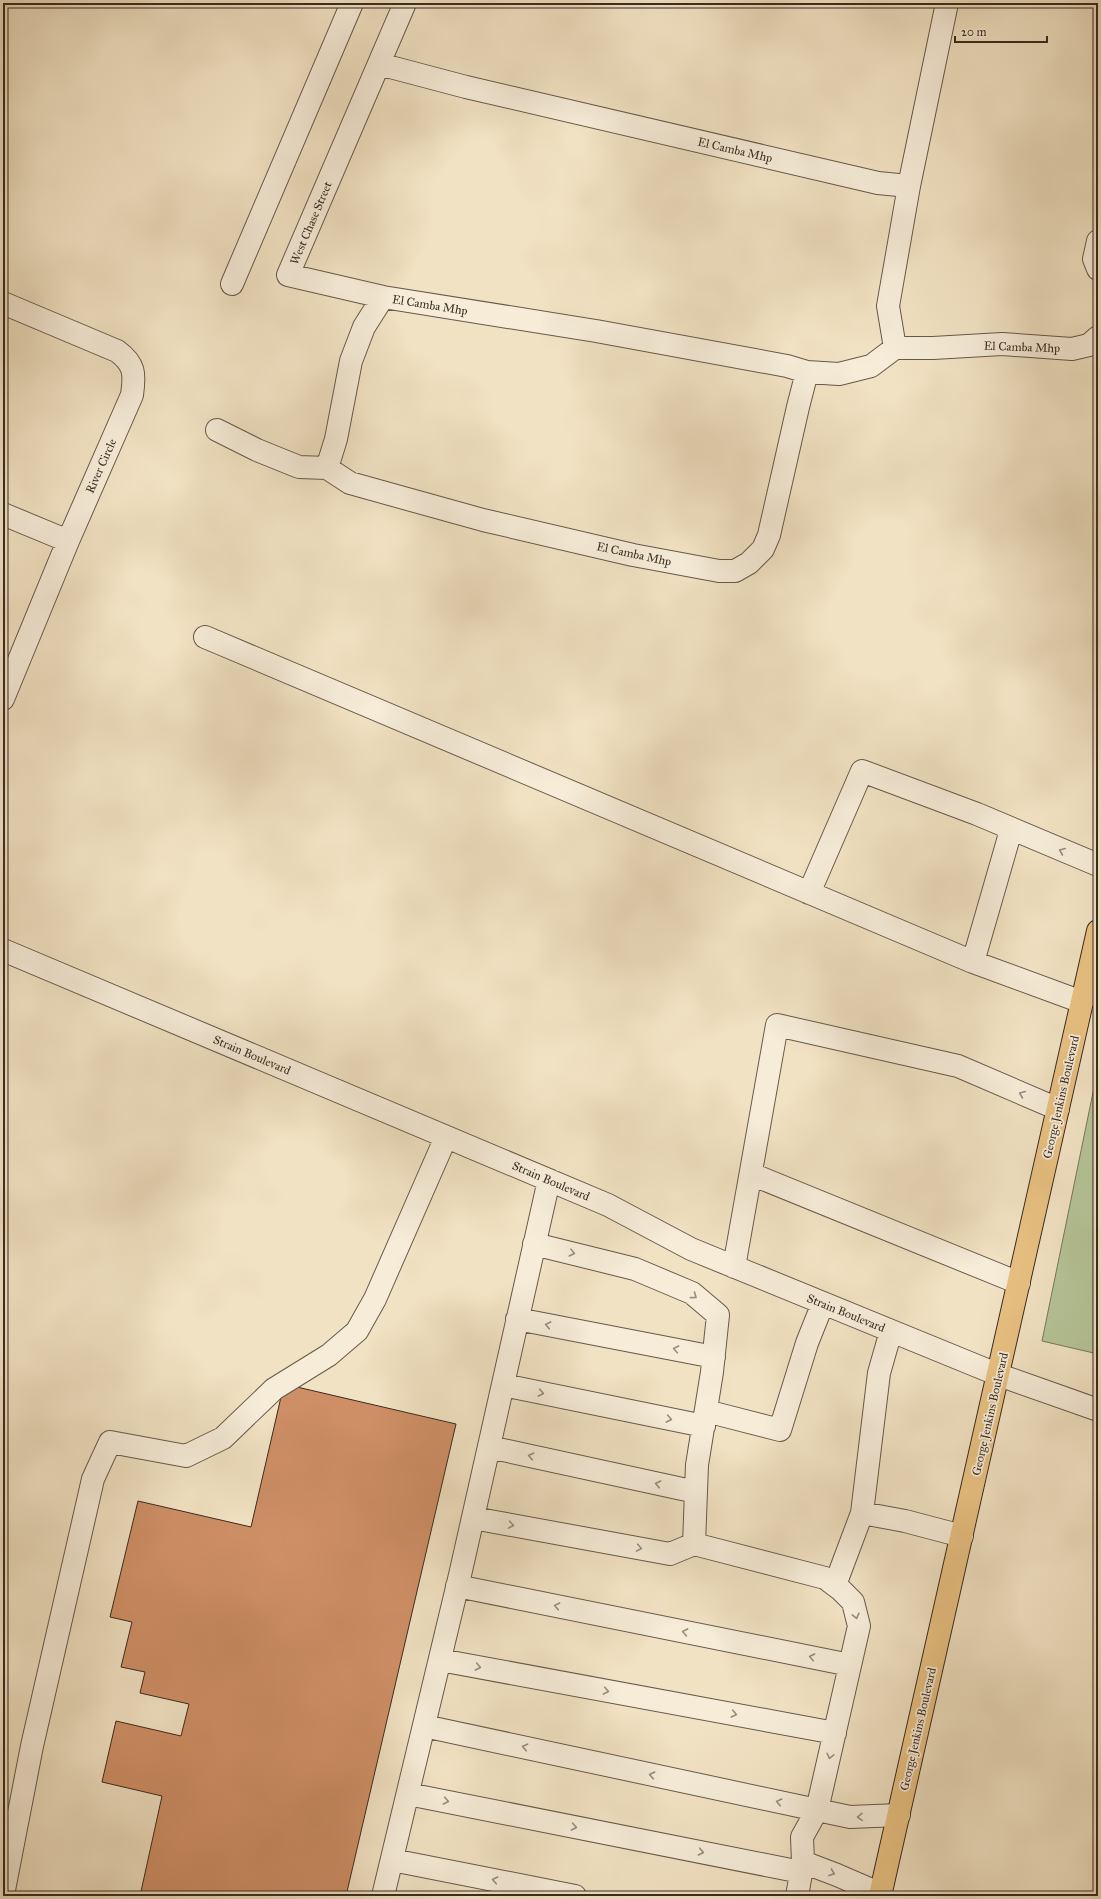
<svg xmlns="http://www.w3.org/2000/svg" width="1101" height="1899" viewBox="0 0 1101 1899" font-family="'IM FELL Great Primer',serif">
<rect width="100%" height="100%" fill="#f1e2c3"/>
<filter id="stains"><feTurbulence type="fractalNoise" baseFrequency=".005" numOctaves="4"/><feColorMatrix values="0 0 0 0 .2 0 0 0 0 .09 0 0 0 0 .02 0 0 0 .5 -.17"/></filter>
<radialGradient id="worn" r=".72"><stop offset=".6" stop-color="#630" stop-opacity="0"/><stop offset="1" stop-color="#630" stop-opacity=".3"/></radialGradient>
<!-- green -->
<path fill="#b5c498" stroke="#77785c" d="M 1098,1068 L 1098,1354 L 1042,1341 Z"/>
<!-- building -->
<path fill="#cf8f66" stroke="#392b21" d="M 284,1384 L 456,1424 L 346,1896 L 140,1896 L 162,1796 L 102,1782 L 116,1721 L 181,1736 L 189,1704 L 140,1693 L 145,1672 L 121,1667 L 132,1622 L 110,1617 L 138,1501 L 251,1527 Z"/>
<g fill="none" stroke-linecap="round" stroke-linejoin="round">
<!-- minor casing -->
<g stroke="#67594a" stroke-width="24">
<path id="minor" d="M 405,3 L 288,275 L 383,297 L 596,331 L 787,366 L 807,372 L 839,374 L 871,366 L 895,348 L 933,348 L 1002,344 L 1072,349 L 1089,345 L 1098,337
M 379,64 L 466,87 L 878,183 L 909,186
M 1098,241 L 1094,259 L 1098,269
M 232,284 L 352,3
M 3,303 L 117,351 C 135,364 135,374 132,395 L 68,541 L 3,699
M 895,348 L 888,306 L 909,186 L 947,3
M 217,430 L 257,450 L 299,467 L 327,468 L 350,483 L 483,520 L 633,555 L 719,571 L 735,571 L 749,563 L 763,549 L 769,535 L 798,407 L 807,372
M 327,468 L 336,439 L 351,361 L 364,327 L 383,297
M 3,514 L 68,541
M 205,637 L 973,962 L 1082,1002
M 809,893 L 862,771 L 977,814 L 1098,865
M 3,950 L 608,1205 L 691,1249 L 999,1375 L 1098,1410
M 973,962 L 1011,830
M 751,1174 L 1019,1283
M 734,1267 L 777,1025 L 958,1066 L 1058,1109
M 517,1319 L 714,1357
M 503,1385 L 704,1426
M 706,1411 L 780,1430 L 807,1343 L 823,1303
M 489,1447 L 696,1492
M 862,1513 L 879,1373 L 891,1331
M 473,1518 L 670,1554 L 694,1544
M 835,1585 L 862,1513 L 905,1521 L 962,1536
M 457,1586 L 850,1665
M 440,1660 L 835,1733
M 424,1726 L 817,1810 L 859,1626 L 853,1602 L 841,1590 L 825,1578 L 694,1544 L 697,1465 L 712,1372 L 718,1315 L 692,1293 L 635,1269 L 534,1244
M 408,1794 L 801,1872
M 392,1860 L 575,1896
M 881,1894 L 837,1875 L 803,1862 L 802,1837 L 817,1810 L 850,1817 L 899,1815
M 3,1895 L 32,1746 L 93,1479 L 110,1442 L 186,1456 L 223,1438 L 274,1389 L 329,1355 L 357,1331 L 375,1299 L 446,1137
M 383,1896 L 460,1575 L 549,1180
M 797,1896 L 803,1862"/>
</g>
<!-- major casing -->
<g stroke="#392b21" stroke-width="24">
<path id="major" d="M 880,1896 L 1098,931"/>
</g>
<!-- minor -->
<use href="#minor" stroke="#f6ecd8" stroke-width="22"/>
<!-- major -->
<use href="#major" stroke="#e8c182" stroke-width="22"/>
</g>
<!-- one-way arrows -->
<defs><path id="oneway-chevron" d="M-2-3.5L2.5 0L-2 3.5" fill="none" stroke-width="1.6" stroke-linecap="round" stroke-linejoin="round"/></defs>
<g stroke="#988c7c">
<use href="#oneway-chevron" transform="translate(1062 851) rotate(-157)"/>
<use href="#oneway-chevron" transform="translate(1022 1094) rotate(-157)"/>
<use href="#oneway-chevron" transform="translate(572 1253) rotate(14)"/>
<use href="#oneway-chevron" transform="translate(694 1296) rotate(36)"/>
<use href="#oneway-chevron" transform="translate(548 1325) rotate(-169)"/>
<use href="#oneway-chevron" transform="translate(676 1349) rotate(-169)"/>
<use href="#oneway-chevron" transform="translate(541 1393) rotate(11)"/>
<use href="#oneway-chevron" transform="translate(669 1419) rotate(11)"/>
<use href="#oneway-chevron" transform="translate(531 1456) rotate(-168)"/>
<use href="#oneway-chevron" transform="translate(658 1484) rotate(-168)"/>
<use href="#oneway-chevron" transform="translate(511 1525) rotate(10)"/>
<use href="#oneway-chevron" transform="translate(639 1548) rotate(10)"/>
<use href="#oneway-chevron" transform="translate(557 1606) rotate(-169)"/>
<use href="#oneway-chevron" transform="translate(856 1616) rotate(76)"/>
<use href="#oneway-chevron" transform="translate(685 1632) rotate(-169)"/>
<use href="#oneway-chevron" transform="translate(812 1657) rotate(-169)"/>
<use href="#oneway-chevron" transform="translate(478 1667) rotate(11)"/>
<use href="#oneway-chevron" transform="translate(606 1691) rotate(11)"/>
<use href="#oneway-chevron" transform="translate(734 1714) rotate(11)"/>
<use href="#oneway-chevron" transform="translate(525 1747) rotate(-168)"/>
<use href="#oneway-chevron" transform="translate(830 1756) rotate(103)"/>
<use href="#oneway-chevron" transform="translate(652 1775) rotate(-168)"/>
<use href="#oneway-chevron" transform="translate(446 1801) rotate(11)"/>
<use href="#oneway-chevron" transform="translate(779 1802) rotate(-168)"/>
<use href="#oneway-chevron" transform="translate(860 1817) rotate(178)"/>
<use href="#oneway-chevron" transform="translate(574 1827) rotate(11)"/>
<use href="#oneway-chevron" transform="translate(701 1852) rotate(11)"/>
<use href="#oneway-chevron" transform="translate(832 1873) rotate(20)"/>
<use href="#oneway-chevron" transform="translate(495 1880) rotate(-169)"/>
</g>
<g text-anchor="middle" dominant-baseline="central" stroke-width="3.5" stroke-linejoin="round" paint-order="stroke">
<!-- street labels -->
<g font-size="12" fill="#392b21" stroke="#f6ecd8">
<text transform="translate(735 150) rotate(13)">El Camba Mhp</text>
<text transform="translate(311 223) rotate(-67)">West Chase Street</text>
<text transform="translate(430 305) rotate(9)">El Camba Mhp</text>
<text transform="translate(1022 347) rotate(2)">El Camba Mhp</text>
<text transform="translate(101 466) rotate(-66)">River Circle</text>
<text transform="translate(634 554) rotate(12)">El Camba Mhp</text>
<text transform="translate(252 1055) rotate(23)">Strain Boulevard</text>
<text transform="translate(1061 1097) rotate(-77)">George Jenkins Boulevard</text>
<text transform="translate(551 1181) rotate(23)">Strain Boulevard</text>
<text transform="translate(846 1313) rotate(22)">Strain Boulevard</text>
<text transform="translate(990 1414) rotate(-77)">George Jenkins Boulevard</text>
<text transform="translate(918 1729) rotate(-77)">George Jenkins Boulevard</text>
</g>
</g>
<!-- margin -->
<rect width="1101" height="1899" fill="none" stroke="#f1e2c3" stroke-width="16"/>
<rect x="4" y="4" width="1093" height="1891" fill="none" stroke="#392b21" stroke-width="2"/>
<rect x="8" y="8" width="1085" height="1883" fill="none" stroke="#392b21"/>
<!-- scale -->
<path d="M955 36v6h92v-6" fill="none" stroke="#392b21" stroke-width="2"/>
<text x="961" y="36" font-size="12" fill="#392b21" stroke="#f6ecd8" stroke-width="3" paint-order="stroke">20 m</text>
<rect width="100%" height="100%" filter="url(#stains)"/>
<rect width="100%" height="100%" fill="url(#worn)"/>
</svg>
